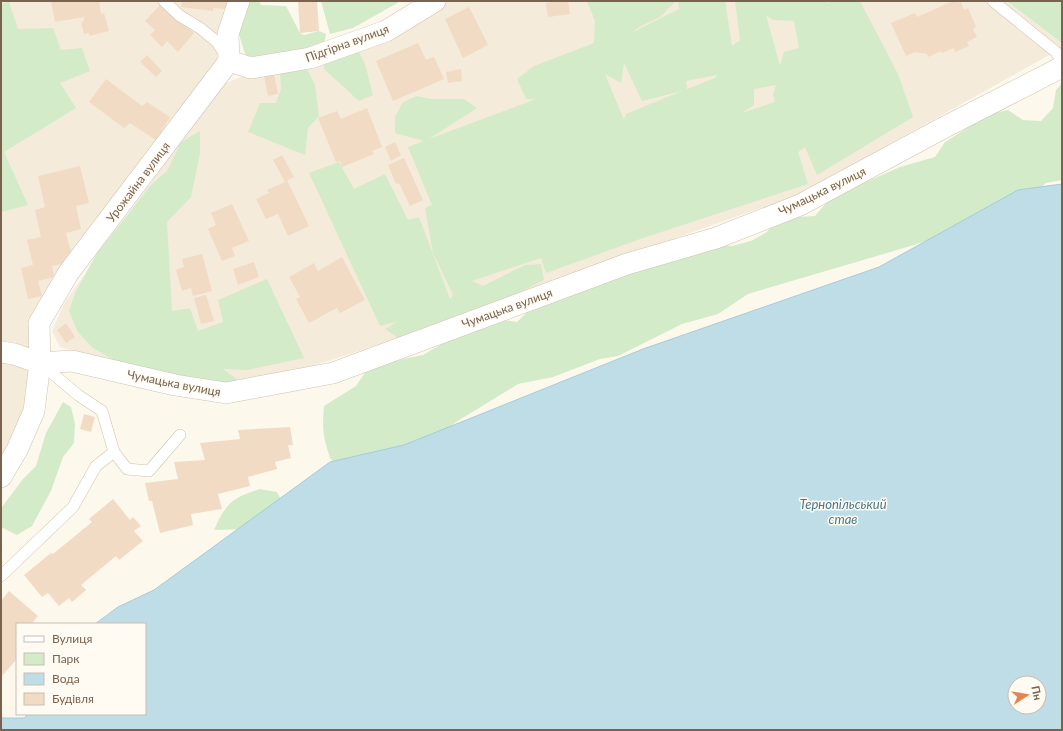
<svg xmlns="http://www.w3.org/2000/svg" width="1063" height="731" viewBox="0 0 1063 731" font-family="Lato,sans-serif">
<rect width="100%" height="100%" fill="#fdf8ec"/>
<!-- residential -->
<path fill="#f4ebda" d="M 1,1 L 236,1 L 227,64 L 42,321 L 38,356 L 1,347 Z
M 421,1 L 987,1 L 1051,54 L 800,194 L 597,266 L 420,332 L 273,378 L 171,387 L 120,364 L 60,347 L 52,331 L 65,302 L 221,85 L 251,73 L 341,50 Z
M 997,1 L 1062,1 L 1062,56 Z
M 1,354 L 36,367 L 37,398 L 1,473 Z"/>
<!-- green -->
<path fill="#d3ebc9" fill-rule="evenodd" d="M 242,1 L 259,1 L 261,5 L 286,6 L 300,33 L 304,35 L 319,31 L 326,34 L 323,50 L 246,57 L 237,28 Z
M 321,1 L 401,1 L 353,28 L 330,34 Z
M 587,1 L 676,1 L 660,17 L 641,26 L 631,33 L 679,9 L 678,1 L 725,1 L 732,46 L 740,40 L 735,1 L 828,1 L 826,4 L 831,1 L 860,1 L 898,74 L 913,117 L 817,175 L 805,147 L 798,152 L 808,184 L 643,238 L 546,273 L 541,258 L 472,281 L 483,286 L 525,265 L 541,264 L 544,280 L 501,302 L 456,316 L 413,334 L 398,338 L 385,329 L 397,322 L 380,326 L 309,173 L 339,162 L 354,189 L 385,174 L 408,220 L 419,217 L 450,299 L 453,295 L 433,253 L 425,208 L 432,205 L 408,147 L 424,141 L 395,133 L 395,117 L 402,103 L 416,96 L 431,99 L 464,99 L 477,108 L 429,139 L 536,99 L 526,99 L 517,79 L 534,66 L 594,43 L 595,21 ZM 766,15 L 773,20 L 794,21 L 799,48 L 784,52 L 780,66 ZM 624,63 L 642,101 L 682,91 L 626,114 L 624,120 L 605,74 L 621,83 ZM 717,75 L 715,78 L 687,89 L 686,81 ZM 776,85 L 773,94 L 775,102 L 742,113 L 754,105 L 754,89 Z
M 1007,1 L 1062,1 L 1062,43 Z
M 9,2 L 18,29 L 53,28 L 61,50 L 82,48 L 90,71 L 60,83 L 76,108 L 4,152 L 28,205 L 1,212 L 1,4 Z
M 358,50 L 365,64 L 373,95 L 359,101 L 325,70 L 320,56 Z
M 293,66 L 308,71 L 315,85 L 319,116 L 308,128 L 305,155 L 248,132 L 260,103 L 276,103 L 281,89 L 280,73 Z
M 1062,83 L 1062,180 L 1046,183 L 1014,210 L 914,245 L 748,294 L 718,314 L 682,324 L 618,356 L 600,359 L 553,377 L 518,384 L 456,422 L 428,444 L 347,468 L 331,460 C 323,438 322,429 324,406 L 356,386 L 366,371 L 383,363 L 423,355 L 440,345 L 467,321 L 485,317 L 517,322 L 544,296 L 694,242 L 732,246 L 751,241 L 767,232 L 778,218 L 815,216 L 827,202 L 866,182 L 900,167 L 935,157 L 945,142 L 990,114 L 1008,110 L 1023,120 L 1041,121 L 1053,108 L 1056,90 Z
M 200,131 L 200,153 L 191,197 L 167,222 L 172,311 L 190,308 L 198,331 L 223,322 L 218,300 L 267,279 L 304,358 L 247,370 L 223,369 L 240,382 L 219,386 L 152,377 L 112,359 L 93,348 L 78,332 L 69,311 L 76,291 L 97,253 L 151,185 L 167,171 L 181,142 Z
M 63,402 L 71,407 L 75,424 L 74,443 L 63,457 L 51,491 L 32,526 L 17,535 L 1,527 L 1,508 L 23,479 L 36,466 L 46,433 Z
M 260,489 L 277,492 L 288,513 L 257,529 L 214,530 C 226,503 232,498 260,489 Z"/>
<!-- water -->
<path fill="#bfdde7" stroke="#a6cbd9" fill-rule="evenodd" d="M 1062,184 L 1062,730 L 1,730 L 1,718 L 25,718 L 27,714 L 145,714 L 145,624 L 95,624 L 118,607 L 154,590 L 330,462 L 404,445 L 643,349 L 879,267 L 1018,190 ZM 1015,683 L 1039,683 L 1039,707 L 1015,707 Z"/>
<!-- building -->
<path fill="#f2dbc4" d="M 51,1 L 99,1 L 101,14 L 104,13 L 109,31 L 89,36 L 89,33 L 84,34 L 81,22 L 84,21 L 84,17 L 55,22 Z
M 182,1 L 227,1 L 226,9 L 213,8 L 213,11 L 181,7 Z
M 298,1 L 317,1 L 319,31 L 300,33 Z
M 559,1 L 568,1 L 570,14 L 548,17 L 546,3 Z
M 953,1 L 957,1 L 958,3 L 961,2 L 964,10 L 968,8 L 976,27 L 973,29 L 977,37 L 967,42 L 969,46 L 955,52 L 954,48 L 942,53 L 941,51 L 928,57 L 927,54 L 915,52 L 906,56 L 891,23 L 915,13 L 917,17 Z
M 162,3 L 194,33 L 178,52 L 167,41 L 162,47 L 150,35 L 155,30 L 145,21 Z
M 469,7 L 488,45 L 463,58 L 445,19 Z
M 418,43 L 426,60 L 434,57 L 444,79 L 393,101 L 376,61 Z
M 147,55 L 162,71 L 156,77 L 140,62 Z
M 461,69 L 462,81 L 448,83 L 446,72 Z
M 274,74 L 278,94 L 268,96 L 264,76 Z
M 106,79 L 142,106 L 147,102 L 170,117 L 156,140 L 130,123 L 124,128 L 89,102 Z
M 367,108 L 382,147 L 372,151 L 374,154 L 342,167 L 340,161 L 336,162 L 318,118 L 337,111 L 341,119 Z
M 395,142 L 401,155 L 391,161 L 385,147 Z
M 282,155 L 294,177 L 287,180 L 309,226 L 288,236 L 278,214 L 266,219 L 256,199 L 269,193 L 267,190 L 285,182 L 273,160 Z
M 404,158 L 423,200 L 410,206 L 399,183 L 396,184 L 388,165 Z
M 80,166 L 89,203 L 76,206 L 81,229 L 66,233 L 73,261 L 52,266 L 54,277 L 38,281 L 42,296 L 28,299 L 21,268 L 33,265 L 27,240 L 41,237 L 35,210 L 45,207 L 38,176 Z
M 232,204 L 249,241 L 232,248 L 235,256 L 222,261 L 208,229 L 216,225 L 211,213 Z
M 202,254 L 212,291 L 193,296 L 191,288 L 182,291 L 176,270 L 184,267 L 182,259 Z
M 342,257 L 365,300 L 340,313 L 337,308 L 309,323 L 296,299 L 300,297 L 289,277 L 314,263 L 318,271 Z
M 254,262 L 259,277 L 238,285 L 233,269 Z
M 206,295 L 214,321 L 201,324 L 194,298 Z
M 66,323 L 75,337 L 66,343 L 57,330 Z
M 84,414 L 95,417 L 91,432 L 80,429 Z
M 290,427 L 293,445 L 288,445 L 291,458 L 275,462 L 277,469 L 248,477 L 250,486 L 218,494 L 222,509 L 191,514 L 193,525 L 160,533 L 152,501 L 149,501 L 145,483 L 178,479 L 174,462 L 205,460 L 200,443 L 240,439 L 238,430 Z
M 113,499 L 130,520 L 133,517 L 141,526 L 134,531 L 143,541 L 119,560 L 116,556 L 81,585 L 86,590 L 72,602 L 69,598 L 59,606 L 48,593 L 42,597 L 24,575 L 51,553 L 53,554 L 92,522 L 89,519 Z
M 9,591 L 38,616 L 32,623 L 33,624 L 17,624 L 17,659 L 1,677 L 1,601 Z"/>
<g fill="none" stroke-linecap="round" stroke-linejoin="round">
<!-- service casing -->
<g stroke="#d0c2b0" stroke-width="12">
<path id="service" d="M 164,1 L 180,16 L 200,28 L 217,42 L 226,56
M 993,1 L 1056,52 L 1062,62
M 114,452 L 127,469 L 149,471 L 180,435
M 1,576 L 73,507 L 96,466 L 114,452 L 102,411 L 78,395 L 40,363"/>
</g>
<!-- minor casing -->
<g stroke="#d0c2b0" stroke-width="22">
<path id="minor" d="M 229,61 L 251,68 L 310,58 L 386,31 L 435,1
M 1,352 L 14,354 L 40,363 L 39,323 L 69,272 L 229,61 L 228,34 L 239,1
M 1,477 L 17,450 L 34,411 L 40,363 L 72,361 L 175,385 L 226,393 L 333,373 L 627,264 L 716,238 L 800,205 L 943,128 L 1062,67"/>
</g>
<!-- service -->
<use href="#service" stroke="#fff" stroke-width="11"/>
<!-- minor -->
<use href="#minor" stroke="#fff" stroke-width="21"/>
</g>
<g text-anchor="middle" dominant-baseline="central" stroke-width="3" stroke-linejoin="round" paint-order="stroke">
<!-- street labels -->
<g font-size="12" fill="#79624e" stroke="#fffbf3">
<text transform="translate(347 43) rotate(-20)">Підгірна вулиця</text>
<text transform="translate(138 182) rotate(-53)">Урожайна вулиця</text>
<text transform="translate(822 191) rotate(-26)">Чумацька вулиця</text>
<text transform="translate(507 308) rotate(-20)">Чумацька вулиця</text>
<text transform="translate(174 383) rotate(11)">Чумацька вулиця</text>
</g>
<!-- water labels -->
<g font-size="13" font-style="italic" fill="#47798b" stroke="#fffbf3">
<text x="843" y="504">Тернопільський<tspan x="843" dy="15">став</tspan></text>
</g>
</g>
<!-- border -->
<rect width="1063" height="731" fill="none" stroke="#79624e" stroke-width="4"/>
<!-- legend -->
<rect x="16" y="623" width="130" height="92" fill="#fffbf3" stroke="#c9beb1"/>
<rect x="24" y="636" width="20" height="6" fill="#ffffff" stroke="#c9beb1"/>
<text x="52" y="643" font-size="12" fill="#79624e">Вулиця</text>
<rect x="24" y="653" width="20" height="12" fill="#d3ebc9" stroke="#c9beb1"/>
<text x="52" y="663" font-size="12" fill="#79624e">Парк</text>
<rect x="24" y="673" width="20" height="12" fill="#bfdde7" stroke="#c9beb1"/>
<text x="52" y="683" font-size="12" fill="#79624e">Вода</text>
<rect x="24" y="693" width="20" height="12" fill="#f2dbc4" stroke="#c9beb1"/>
<text x="52" y="703" font-size="12" fill="#79624e">Будівля</text>
<!-- north arrow -->
<g transform="translate(1027 695) rotate(78)"><circle r="19" fill="#fffbf3" stroke="#c9beb1"/>
<path d="M0-3L7 15L0 10L-7 15Z" fill="#e48453"/>
<text y="-6" font-size="11" font-weight="bold" text-anchor="middle" fill="#79624e">Пн</text>
</g>
</svg>
